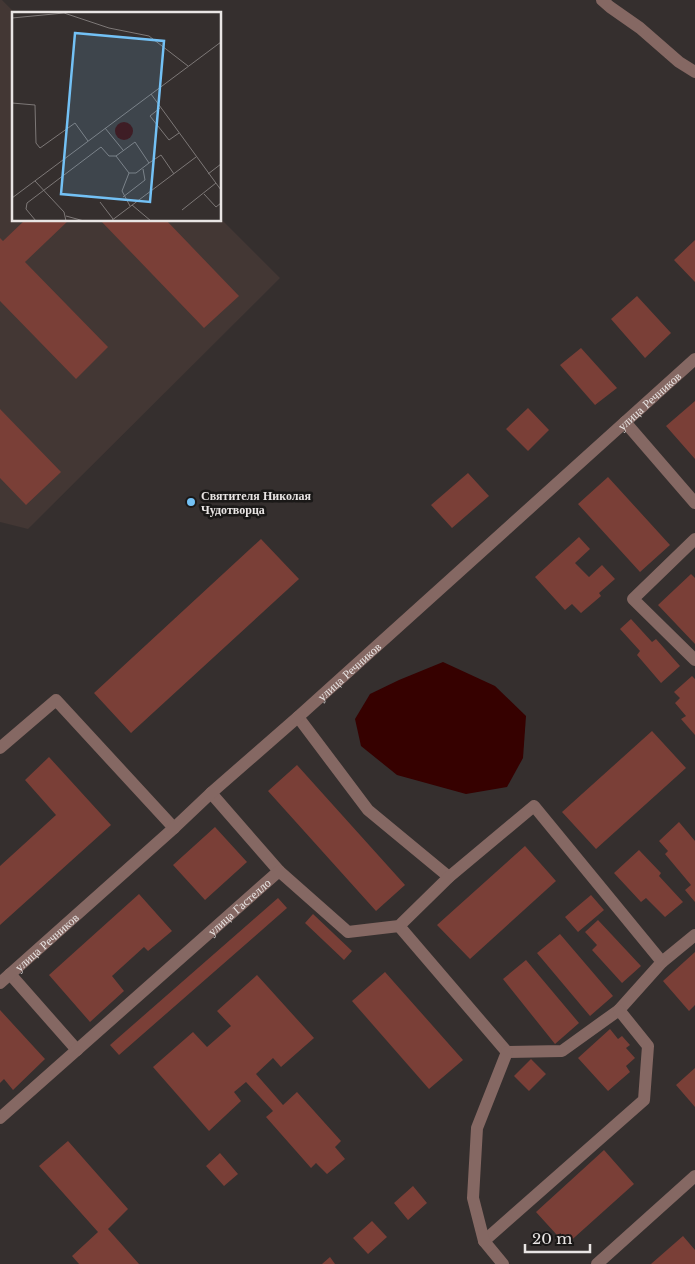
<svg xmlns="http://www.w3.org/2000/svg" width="695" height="1264" viewBox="0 0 695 1264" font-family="'Libre Baskerville',serif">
<rect width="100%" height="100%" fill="#352f2e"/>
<!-- built -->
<path fill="#433734" d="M 0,0 L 2,0 L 16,14 L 14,14 L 14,220 L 220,220 L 220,218 L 280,278 L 28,529 L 0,522 Z"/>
<!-- water -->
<path fill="#360100" d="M 443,662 L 495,686 L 526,716 L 523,758 L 507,787 L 466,794 L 397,775 L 361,746 L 355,719 L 370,694 L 399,680 Z"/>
<!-- building -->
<path fill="#7a3f37" d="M 25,220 L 69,220 L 25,262 L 108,347 L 76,379 L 0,301 L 0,238 L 3,241 Z
M 100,220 L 166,220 L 239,296 L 204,328 Z
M 695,240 L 695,282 L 674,260 Z
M 637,296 L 671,333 L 645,358 L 611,319 Z
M 581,348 L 617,388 L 595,405 L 560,365 Z
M 695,401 L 695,459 L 666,426 Z
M 528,408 L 549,430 L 528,451 L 506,429 Z
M 0,409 L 61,472 L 26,505 L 0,478 Z
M 468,473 L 489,496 L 452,528 L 431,505 Z
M 608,477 L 670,545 L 640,572 L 578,504 Z
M 579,537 L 590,549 L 575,563 L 589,577 L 602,565 L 615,579 L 599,593 L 601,596 L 581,613 L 572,604 L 565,610 L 535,577 Z
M 261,539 L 299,579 L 131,733 L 94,693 Z
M 691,574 L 695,578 L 695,644 L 658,605 Z
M 631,619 L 652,642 L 656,639 L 680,666 L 661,683 L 637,655 L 640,651 L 620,629 Z
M 692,676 L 695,679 L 695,735 L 681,719 L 686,716 L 675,703 L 680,698 L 674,692 Z
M 652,731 L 686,768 L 596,849 L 562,812 Z
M 49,757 L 111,825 L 0,925 L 0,866 L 56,815 L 25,780 Z
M 297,765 L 405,885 L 376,911 L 268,791 Z
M 679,822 L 695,841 L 695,902 L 685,890 L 691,885 L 665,854 L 668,851 L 659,841 Z
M 215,827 L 247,862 L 205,900 L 173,865 Z
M 525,846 L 556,881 L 470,959 L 437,925 Z
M 639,850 L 661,873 L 659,876 L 683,902 L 665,917 L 646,898 L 641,902 L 614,873 Z
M 139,894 L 172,931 L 148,951 L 144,947 L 112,976 L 124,991 L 90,1022 L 49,975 Z
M 591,895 L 604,910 L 578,932 L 565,917 Z
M 278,898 L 287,908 L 119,1055 L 110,1045 Z
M 313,914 L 352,951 L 344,960 L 305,923 Z
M 598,920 L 641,966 L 622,983 L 592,950 L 597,945 L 585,932 Z
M 560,934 L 613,996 L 590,1016 L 537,953 Z
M 695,952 L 695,1005 L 689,1011 L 663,981 Z
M 526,960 L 579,1023 L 555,1044 L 503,979 Z
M 385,972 L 463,1060 L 429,1089 L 352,1001 Z
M 257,975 L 314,1038 L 281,1067 L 273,1058 L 256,1074 L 283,1105 L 297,1092 L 341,1141 L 335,1147 L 345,1159 L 327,1174 L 316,1163 L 311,1168 L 266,1117 L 273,1111 L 246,1082 L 234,1092 L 241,1101 L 209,1131 L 153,1067 L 193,1032 L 207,1047 L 231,1026 L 217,1011 Z
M 0,1010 L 45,1059 L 13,1090 L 4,1079 L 0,1083 Z
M 610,1029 L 618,1039 L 622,1036 L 630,1045 L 626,1048 L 635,1058 L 626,1066 L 630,1072 L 608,1091 L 578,1058 Z
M 531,1059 L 546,1074 L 529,1091 L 514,1076 Z
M 695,1068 L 695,1107 L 676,1085 Z
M 68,1141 L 128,1209 L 108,1229 L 139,1264 L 79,1264 L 72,1256 L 98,1232 L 39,1166 Z
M 604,1150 L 634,1184 L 566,1245 L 536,1212 Z
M 220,1153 L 238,1174 L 224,1186 L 206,1166 Z
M 413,1186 L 427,1203 L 408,1220 L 394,1203 Z
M 372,1221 L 387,1237 L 368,1254 L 353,1238 Z
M 683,1236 L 695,1250 L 695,1264 L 651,1264 Z
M 330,1257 L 335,1264 L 322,1264 Z"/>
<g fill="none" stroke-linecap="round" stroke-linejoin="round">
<!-- minor -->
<g stroke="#856863" stroke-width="12">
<path d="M 602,0 L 610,7 L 640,28 L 679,62 L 695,72"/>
<path d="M 625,422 L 695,503"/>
<path d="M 695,539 L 633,599 L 695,660"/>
<path d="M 298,717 L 368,810 L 449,877"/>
<path d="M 0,748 L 56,700 L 174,828"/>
<path d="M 211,793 L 279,871"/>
<path d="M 662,962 L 695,935"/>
<path d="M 10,974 L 77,1050"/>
<path id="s1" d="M 0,983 L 174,828 L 211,793 L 298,717 L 695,359"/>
<path id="s2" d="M 0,1118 L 279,871 L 348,932 L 399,926 L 449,877 L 534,806 L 662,962 L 619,1010 L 562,1051 L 507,1052 L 399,926"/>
<path d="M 484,1241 L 644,1100 L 648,1046 L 619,1010"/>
<path d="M 503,1264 L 484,1241 L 473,1198 L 477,1128 L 507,1052"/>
<path d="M 597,1264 L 695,1176"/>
</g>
</g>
<!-- markers -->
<circle fill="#73c1f5" stroke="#1a1817" stroke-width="2" cx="191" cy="502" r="5"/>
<g text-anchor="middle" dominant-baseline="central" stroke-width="5" stroke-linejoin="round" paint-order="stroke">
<!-- street labels -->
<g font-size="12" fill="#e9e5e4" stroke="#1a1817">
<text stroke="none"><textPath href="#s1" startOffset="872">улица Речников</textPath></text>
<text stroke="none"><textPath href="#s1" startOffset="468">улица Речников</textPath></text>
<text stroke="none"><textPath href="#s2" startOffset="319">улица Гастелло</textPath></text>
<text stroke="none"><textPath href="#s1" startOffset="62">улица Речников</textPath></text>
</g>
<!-- poi labels -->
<g font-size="12" font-weight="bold" fill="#e9e5e4" stroke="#1a1817" text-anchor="start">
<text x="201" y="495">Святителя Николая<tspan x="201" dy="14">Чудотворца</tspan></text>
</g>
</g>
<!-- overview -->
<g transform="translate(12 12)">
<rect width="209" height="209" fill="#352f2e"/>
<path d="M103 119a9 9 0 1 1 18 0a9 9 0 1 1-18 0Z" fill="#360100"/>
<path fill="none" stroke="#7d7877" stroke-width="1" d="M 0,6 L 52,1 L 97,16 L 137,24 L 176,54M 139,82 L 209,178M 0,91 L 23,93 L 24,131 L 28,136 L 63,111 L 76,129M 148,96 L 138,104 L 157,128 L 167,121M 93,116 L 111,138M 137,151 L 149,143 L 162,162M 117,161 L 110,179 L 118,194M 196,162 L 209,152M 23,169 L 52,200 L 54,209M 192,182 L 204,195 L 209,191M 111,185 L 133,168 L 131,157M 0,186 L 209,30M 88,190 L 101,207M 120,193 L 139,209M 170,198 L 204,171M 54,204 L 72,209M 24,209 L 14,197 L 15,191 L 89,135 L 97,144 L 104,144 L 123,130 L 137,151 L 124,161 L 117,161 L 104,144M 99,209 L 184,145"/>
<path fill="#73c1f5" fill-opacity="0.15" stroke="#73c1f5" stroke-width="2.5" d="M 63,21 L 152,29 L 138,190 L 49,182 Z"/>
<rect width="209" height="209" fill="none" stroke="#e9e5e4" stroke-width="2.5"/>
</g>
<!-- scale -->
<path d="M525 1244v8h65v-8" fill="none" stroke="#e9e5e4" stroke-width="2.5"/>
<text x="532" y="1244" font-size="15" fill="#e9e5e4" stroke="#1a1817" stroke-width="4" paint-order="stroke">20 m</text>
</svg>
